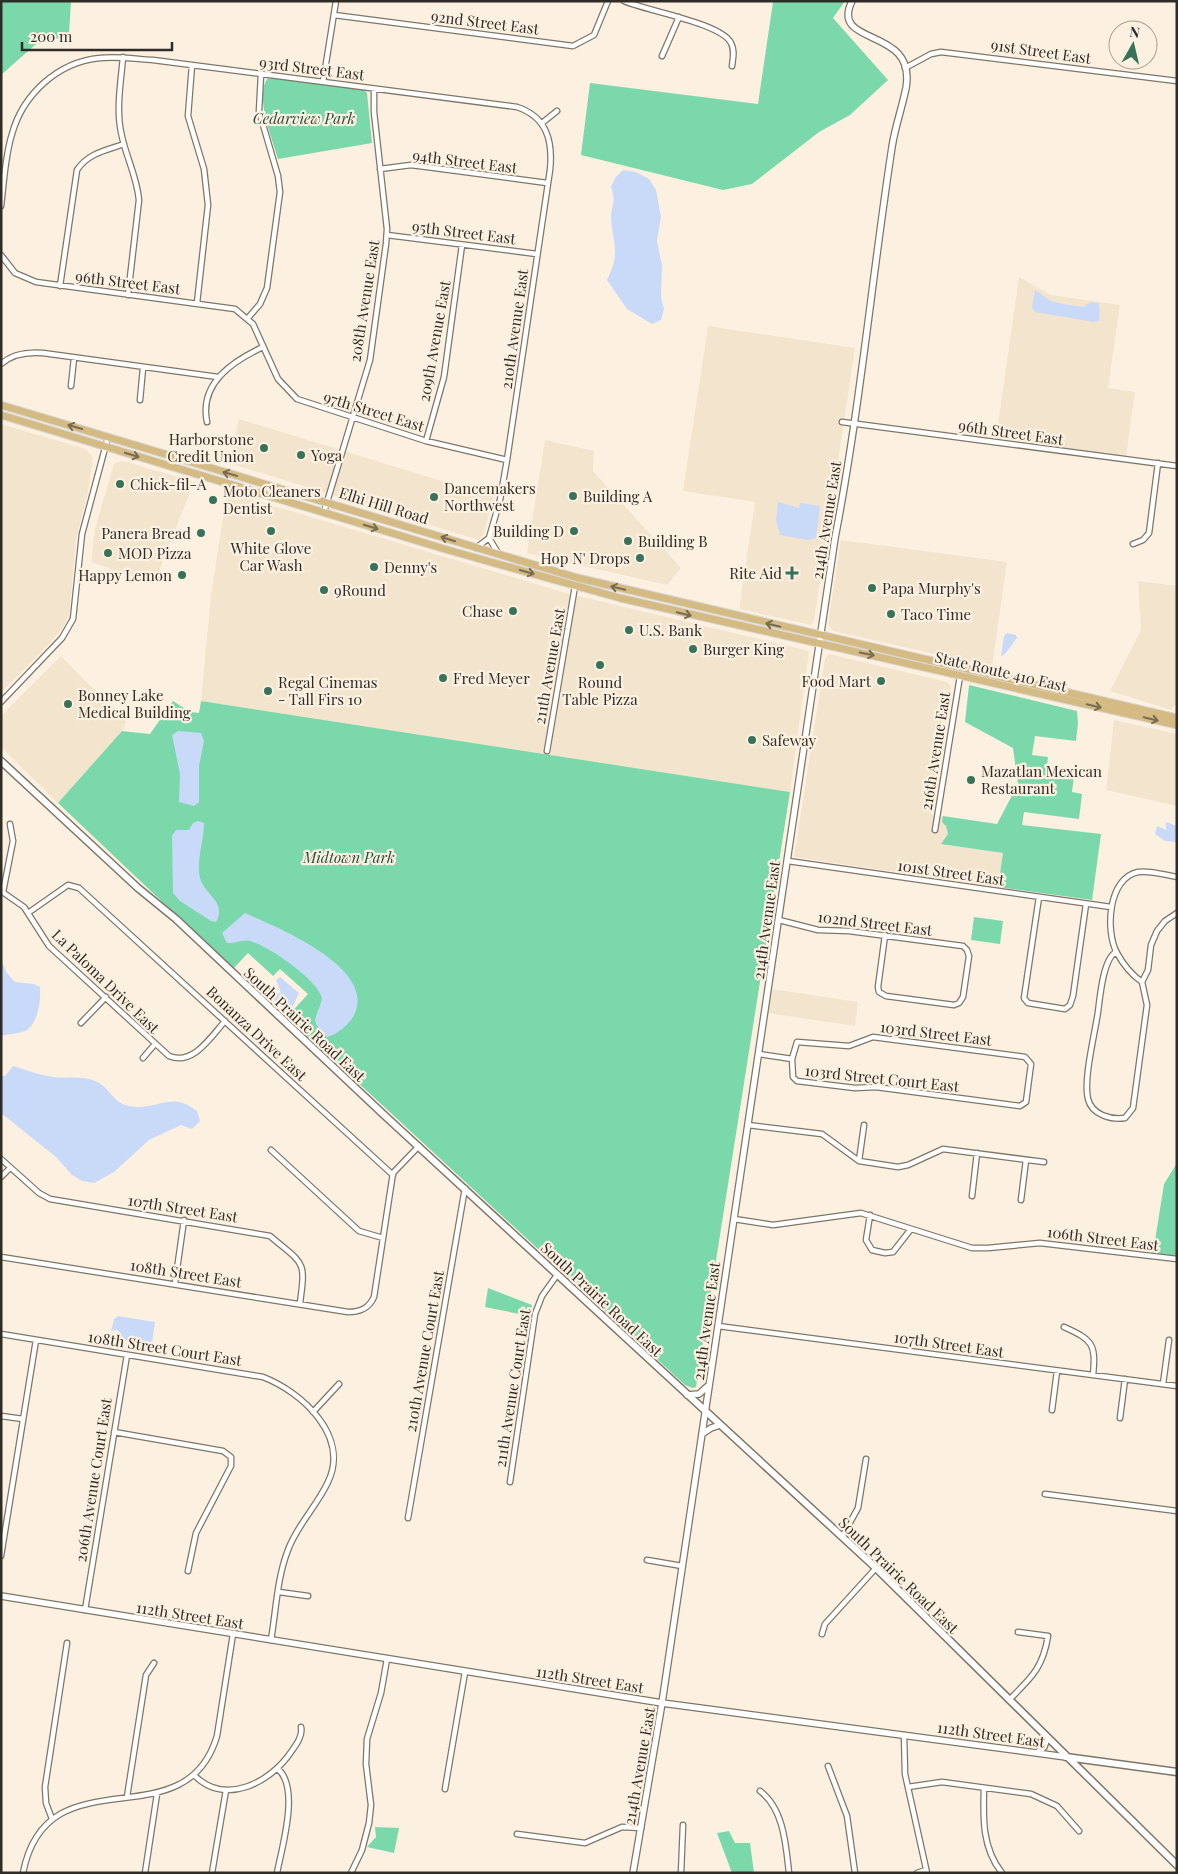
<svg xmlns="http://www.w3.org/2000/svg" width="1178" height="1874" viewBox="0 0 1178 1874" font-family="'Playfair Display',serif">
<rect width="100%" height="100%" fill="#fcf1e1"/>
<!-- built -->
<path fill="#f3e4ce" d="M 1019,277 L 1051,295 L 1120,305 L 1108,388 L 1135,392 L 1126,457 L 996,438 Z
M 708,326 L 855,348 L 814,621 L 811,625 L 739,609 L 755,502 L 683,491 Z
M 239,419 L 494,497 L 483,535 L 479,540 L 229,463 Z
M 1,424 L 86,449 L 93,458 L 88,491 L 76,540 L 69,616 L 62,629 L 49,644 L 1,693 Z
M 545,440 L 594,451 L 593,471 L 681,568 L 667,585 L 527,553 Z
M 123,461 L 194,482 L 154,584 L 91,562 L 95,529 L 114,463 Z
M 227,492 L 566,593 L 809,651 L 790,792 L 201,701 L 211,595 Z
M 841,540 L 1007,562 L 992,667 L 833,631 L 828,624 Z
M 1138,581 L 1177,586 L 1177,703 L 1171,710 L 1110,691 L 1141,630 Z
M 829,654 L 947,682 L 951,686 L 931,814 L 943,816 L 943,822 L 946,826 L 948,834 L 942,844 L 1003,853 L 998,887 L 794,857 L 825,659 Z
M 61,656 L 126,722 L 122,731 L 58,803 L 1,747 L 1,716 Z
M 1114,720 L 1177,734 L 1177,806 L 1106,790 Z
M 772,989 L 858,1002 L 855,1026 L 768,1013 Z"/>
<!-- green -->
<path fill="#7ad8ab" d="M 1,1 L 71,1 L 69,35 L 35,45 L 1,75 Z
M 770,1 L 845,1 L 833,18 L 888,80 L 850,115 L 819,132 L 752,184 L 723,190 L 581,155 L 590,83 L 758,104 L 773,2 Z
M 271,78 L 364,90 L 367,93 L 372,143 L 278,159 C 272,138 255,97 267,79 Z
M 969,685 L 1077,711 L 1078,723 L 1076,741 L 1035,736 L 1032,755 L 1048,757 L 1046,773 L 1074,776 L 1072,792 L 1082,794 L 1079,819 L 1024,812 L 1022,825 L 1101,834 L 1092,900 L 998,887 L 1003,853 L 941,844 L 948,834 L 946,826 L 942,822 L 943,816 L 997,824 L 1018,784 L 1013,748 L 965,722 Z
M 173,701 L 190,712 L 199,713 L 201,701 L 790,792 L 696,1387 L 692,1388 L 685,1385 L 287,1017 L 308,994 L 280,969 L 273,976 L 248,953 L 233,969 L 58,803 L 122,731 L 150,734 Z
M 974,917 L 1003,921 L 1000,944 L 971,940 Z
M 1177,1163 L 1177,1256 L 1153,1253 L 1164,1184 Z
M 488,1288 L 532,1305 L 529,1316 L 485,1307 Z
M 375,1827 L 399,1828 L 394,1853 L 367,1847 L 376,1837 Z
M 729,1831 L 735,1843 L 750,1843 L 754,1873 L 732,1873 L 717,1833 Z"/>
<!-- water -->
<path fill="#c9daf9" d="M 623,170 L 636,172 L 649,179 L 656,190 L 661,217 L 657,241 L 662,265 L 661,297 L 664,309 L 661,320 L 652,324 L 627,309 L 607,280 C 621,251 613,247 611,218 C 611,204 617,204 611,187 L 615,178 Z
M 1035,290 L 1051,301 L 1063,304 L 1083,307 L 1091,302 L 1098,303 L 1100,311 L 1099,321 L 1094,322 L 1035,312 L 1032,307 Z
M 778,502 L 799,508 L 800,503 L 820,506 L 816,538 L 808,540 L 780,535 L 776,521 Z
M 1007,633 L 1016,635 L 1017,638 L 1004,655 L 1001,656 L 1004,636 Z
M 178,731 L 201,733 L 204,741 L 199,766 L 199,802 L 194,806 L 179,802 L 180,774 L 172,735 Z
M 198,821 L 204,823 C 204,841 196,861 200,878 C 205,896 227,901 216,922 L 211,921 L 180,901 L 173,893 L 172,836 L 176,830 L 189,830 L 193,823 Z
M 1166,822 L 1177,826 L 1177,842 L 1165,841 L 1155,834 L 1157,826 L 1166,830 Z
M 245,913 C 277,927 375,967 355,1013 C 351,1023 337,1035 327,1037 C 307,1018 318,1019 322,998 C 317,979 268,946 250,941 C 242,939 235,944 227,943 L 222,933 Z
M 1,960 L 7,973 L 15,982 L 34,984 L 40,987 C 41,1000 38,1025 25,1031 C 18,1034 8,1034 1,1036 Z
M 280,977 L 299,993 L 293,1006 L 286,1011 L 278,1005 L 266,989 L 269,988 L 274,994 L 281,993 L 276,980 Z
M 13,1066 C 27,1070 39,1075 53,1077 C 67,1079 81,1075 95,1081 C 113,1088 111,1107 139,1107 C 164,1106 173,1093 197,1111 L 200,1121 L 192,1129 L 181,1125 L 149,1140 L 114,1172 L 94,1183 L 82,1181 L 72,1175 L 56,1157 L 1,1113 L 1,1076 L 5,1076 Z
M 118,1316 L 155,1322 L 152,1343 L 125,1340 L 117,1330 L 111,1331 L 114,1319 Z"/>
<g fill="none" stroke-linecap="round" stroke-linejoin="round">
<!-- minor casing -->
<g stroke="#7f7667" stroke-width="7">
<path id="minor" d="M 624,1 C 647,11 721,23 731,43 C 735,50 733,58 732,66
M 334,15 L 573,46 L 594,35 L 608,1
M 662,56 L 679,17
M 123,57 C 121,81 116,108 121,132 C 125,155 137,176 139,200 L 128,295
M 192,65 L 188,116 L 204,169 L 208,205 L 197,303
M 905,68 L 931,54 L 941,52 L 1177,81
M 323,82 L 336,1
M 542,123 L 557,111
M 380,169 L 411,165 L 427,167 L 547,183
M 1,206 C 4,182 5,156 12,134 C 23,94 58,62 100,58 C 117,56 136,59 153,60 L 517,107 C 547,117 553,141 550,170 L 507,460 L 500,500 L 489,538
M 387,235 L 537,254
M 1,255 L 15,273 L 36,282 L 235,309 L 253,324 L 278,379 L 297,399 L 426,441 L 507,460
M 60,286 L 77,170 C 88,153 107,150 124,144
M 248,318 L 260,304 L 267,288 L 280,192 L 278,176 L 259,111 L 261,74
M 1,364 C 12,354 29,352 43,353 L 218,377
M 71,386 L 74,358
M 140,400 L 143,368
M 207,422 C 199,383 233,361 263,347
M 842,422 L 1177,466
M 426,441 L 444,377 L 462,245
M 324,512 L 370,360 L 386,244 L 387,229 L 374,112 L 374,89
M 1133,544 L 1143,540 L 1149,533 L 1158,463
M 476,548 L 489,538 L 498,553
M 1,702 L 62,638 L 73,619 L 82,534 L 108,437
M 547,751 L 575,586
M 935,830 L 960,676
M 788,861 L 1111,907
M 1,891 L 24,907 L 49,946 L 169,1056 C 193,1066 211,1037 225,1021
M 3,892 L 13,841 L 10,824
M 1039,897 L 1024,998 L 1028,1003 L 1065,1009 L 1070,1005 L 1073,996 L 1086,904
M 28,913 L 68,885 L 79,888 L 393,1175
M 779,920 L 818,930 L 849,931 L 963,946 L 967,950 L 969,956 L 963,997 L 959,1003 L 954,1005 L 886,996 L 879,992 L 878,987 L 885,935
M 1116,952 C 1103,959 1100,997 1098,1012 C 1095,1033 1083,1080 1088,1099 C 1092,1115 1111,1120 1125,1118 L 1133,1108 L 1147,1005 L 1142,982 L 1148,970 L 1151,945 L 1157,931 L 1165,921 L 1177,913
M 1142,982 C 1132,975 1123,964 1117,953 C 1105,931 1108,878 1138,872 C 1150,870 1165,875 1177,877
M 81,1023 L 106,997
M 873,1037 L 1025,1057 L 1031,1064 L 1026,1102 L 1020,1106 L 876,1087 L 855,1088 L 797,1081 L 793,1077 L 792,1059 L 797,1042 L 849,1046 Z
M 759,1054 L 792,1059
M 143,1058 L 155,1044
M 748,1125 L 822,1134 L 859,1161 L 898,1167 L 908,1165 L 943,1149 L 1044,1162
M 271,1150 L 359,1231 L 383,1238
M 1,1159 L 39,1193 L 50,1199 L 270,1236 C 304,1265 306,1259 300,1303
M 859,1161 L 864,1125
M 1,1177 L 10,1168
M 972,1196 L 977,1153
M 1021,1200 L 1026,1160
M 870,1215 L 866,1240 L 872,1250 L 885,1253 L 893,1252 L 911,1229
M 734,1219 L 773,1225 L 861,1213 L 972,1248 L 988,1248 L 1040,1243 L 1177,1259
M 1,1257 L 348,1312 C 361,1312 369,1308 374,1297 L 393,1173 L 419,1146
M 175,1283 L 184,1220
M 718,1326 L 1177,1386
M 1064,1327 C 1093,1340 1096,1344 1093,1375
M 1,1334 L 263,1377 C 302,1392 350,1436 328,1482 C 317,1506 297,1525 288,1550 C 277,1578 276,1611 271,1640
M 1163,1384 L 1169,1340
M 1052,1410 L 1057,1371
M 313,1412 L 339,1384
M 1,1416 L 23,1419
M 1120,1418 L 1125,1379
M 114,1432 L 223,1451 L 231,1457 L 231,1466 L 196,1533 L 188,1571
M 510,1482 L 535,1314 L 542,1296 L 557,1275
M 1045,1494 L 1177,1511
M 408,1518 L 465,1188
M 842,1537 L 858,1508 L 866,1459
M 1,1556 L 36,1340
M 647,1560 L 682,1566
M 279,1592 L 308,1596
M 85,1610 L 127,1355
M 822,1634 L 825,1624 L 876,1568
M 1009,1700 C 1031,1678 1043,1668 1048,1636 L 1018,1632
M 904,1735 L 905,1774 L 927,1873
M 828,1766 L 847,1816 L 855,1873
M 194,1775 C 225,1807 271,1782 291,1752 C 296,1745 303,1736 301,1727
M 908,1787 L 942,1782 L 1031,1794 L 1057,1806 L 1079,1831
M 984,1788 C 983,1818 982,1848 1002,1873
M 445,1789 L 465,1672
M 760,1791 C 784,1809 786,1846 789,1873
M 127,1797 L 146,1675 L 154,1663
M 52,1819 L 46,1803 L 45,1787 L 67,1643
M 517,1834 L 585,1843 L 622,1827 L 641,1828
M 23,1873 C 47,1750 185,1844 217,1736 L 233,1634
M 145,1873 L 157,1794
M 212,1873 L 226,1790
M 277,1873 C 282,1847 300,1788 278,1769
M 351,1873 L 362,1850 L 369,1823 L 371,1805 L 366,1764 L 367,1739 L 381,1693 L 387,1659
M 681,1873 L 683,1825
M 917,1873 L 926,1870"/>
</g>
<!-- tertiary casing -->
<g stroke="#7f7667" stroke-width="8">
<path id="tertiary" d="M 687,1395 L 699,1394 L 709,1385
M 702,1434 L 711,1428 L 720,1425
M 1,1596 L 662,1703 L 1066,1757
M 1037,1753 L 1044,1747 L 1047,1738
M 633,1873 L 662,1703 L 835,538 C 860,409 872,277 892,147 C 895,127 902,108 906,88 C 917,25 829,48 852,1"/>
</g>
<!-- secondary casing -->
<g stroke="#7f7667" stroke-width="9">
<path id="secondary" d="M 1,761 L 138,888 L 176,919 L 383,1114 L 876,1568 L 1177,1865
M 1066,1757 L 1177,1772"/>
</g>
<!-- primary casing -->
<g stroke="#dad9d8" stroke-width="9">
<path id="primary" d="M 1,405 L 578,578 L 1177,718
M 1,415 L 448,550 L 620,598 L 1177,725"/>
</g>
<!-- minor -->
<use href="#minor" stroke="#fff" stroke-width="4.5"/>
<!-- tertiary -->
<use href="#tertiary" stroke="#fff" stroke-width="5.5"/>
<!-- secondary -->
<use href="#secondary" stroke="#fff" stroke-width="6"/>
<!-- primary -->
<use href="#primary" stroke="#d3bb83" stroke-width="7"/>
</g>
<!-- one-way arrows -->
<defs><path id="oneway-shaft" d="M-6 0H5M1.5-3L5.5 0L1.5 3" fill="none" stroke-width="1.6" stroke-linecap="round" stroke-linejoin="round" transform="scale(1.25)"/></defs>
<g stroke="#796c4f">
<use href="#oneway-shaft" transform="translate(75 427) rotate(-164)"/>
<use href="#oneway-shaft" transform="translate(132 455) rotate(17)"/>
<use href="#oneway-shaft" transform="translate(230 474) rotate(-164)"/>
<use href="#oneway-shaft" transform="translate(371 527) rotate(17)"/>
<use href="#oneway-shaft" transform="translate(448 539) rotate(-163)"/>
<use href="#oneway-shaft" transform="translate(527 572) rotate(16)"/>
<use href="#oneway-shaft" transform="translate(618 588) rotate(-166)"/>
<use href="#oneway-shaft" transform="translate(684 614) rotate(13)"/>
<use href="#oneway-shaft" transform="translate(773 625) rotate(-167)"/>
<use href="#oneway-shaft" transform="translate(867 654) rotate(12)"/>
<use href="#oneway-shaft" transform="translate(1094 706) rotate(13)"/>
<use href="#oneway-shaft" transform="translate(1151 719) rotate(13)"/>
</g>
<!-- markers -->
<g fill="#38725a" stroke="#fcf1e1" stroke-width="2">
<circle cx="264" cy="448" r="5"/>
<circle cx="301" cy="455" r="5"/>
<circle cx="120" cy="484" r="5"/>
<circle cx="573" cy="496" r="5"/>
<circle cx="434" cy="497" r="5"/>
<circle cx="213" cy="500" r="5"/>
<circle cx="271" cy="531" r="5"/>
<circle cx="574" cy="531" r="5"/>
<circle cx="201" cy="533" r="5"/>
<circle cx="628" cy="541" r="5"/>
<circle cx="108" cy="553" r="5"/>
<circle cx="640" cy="558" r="5"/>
<circle cx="374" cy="567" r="5"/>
<path d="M789.5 565.5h5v5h5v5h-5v5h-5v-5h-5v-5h5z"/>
<circle cx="182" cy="575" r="5"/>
<circle cx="872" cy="588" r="5"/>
<circle cx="324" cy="590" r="5"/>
<circle cx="513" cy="611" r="5"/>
<circle cx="891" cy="614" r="5"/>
<circle cx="629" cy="630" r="5"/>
<circle cx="693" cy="649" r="5"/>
<circle cx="600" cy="665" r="5"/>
<circle cx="443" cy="678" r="5"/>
<circle cx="881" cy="681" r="5"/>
<circle cx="268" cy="691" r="5"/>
<circle cx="68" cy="704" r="5"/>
<circle cx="752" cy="740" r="5"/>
<circle cx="971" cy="780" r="5"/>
</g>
<g text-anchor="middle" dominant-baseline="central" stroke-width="4.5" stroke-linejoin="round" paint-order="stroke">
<!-- street labels -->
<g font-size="15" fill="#2f2b25" stroke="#fcf1e1">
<text transform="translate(485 22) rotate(7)">92nd Street East</text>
<text transform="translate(1041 51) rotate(8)">91st Street East</text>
<text transform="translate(312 68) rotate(7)">93rd Street East</text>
<text transform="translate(465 161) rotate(7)">94th Street East</text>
<text transform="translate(464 232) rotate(7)">95th Street East</text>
<text transform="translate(128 282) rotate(7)">96th Street East</text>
<text transform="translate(364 301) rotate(-81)">208th Avenue East</text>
<text transform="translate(514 329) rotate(-82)">210th Avenue East</text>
<text transform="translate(434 341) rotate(-80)">209th Avenue East</text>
<text transform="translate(374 411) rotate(17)">97th Street East</text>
<text transform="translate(1011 432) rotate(8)">96th Street East</text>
<text transform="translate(384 505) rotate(17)">Elhi Hill Road</text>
<text transform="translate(826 520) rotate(-81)">214th Avenue East</text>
<text transform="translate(549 666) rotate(-80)">211th Avenue East</text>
<text transform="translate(1001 671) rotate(13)">State Route 410 East</text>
<text transform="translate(935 751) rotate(-81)">216th Avenue East</text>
<text transform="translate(951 872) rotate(8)">101st Street East</text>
<text transform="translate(766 920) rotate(-82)">214th Avenue East</text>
<text transform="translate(875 923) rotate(7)">102nd Street East</text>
<text transform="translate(106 981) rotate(44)">La Paloma Drive East</text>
<text transform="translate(305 1024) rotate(43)">South Prairie Road East</text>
<text transform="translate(257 1033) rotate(43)">Bonanza Drive East</text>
<text transform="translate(936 1033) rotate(7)">103rd Street East</text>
<text transform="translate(882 1078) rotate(6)">103rd Street Court East</text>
<text transform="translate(183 1208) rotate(9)">107th Street East</text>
<text transform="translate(1103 1238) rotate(7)">106th Street East</text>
<text transform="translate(186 1273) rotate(9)">108th Street East</text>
<text transform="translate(602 1299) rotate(43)">South Prairie Road East</text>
<text transform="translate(706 1321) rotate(-82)">214th Avenue East</text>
<text transform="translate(949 1344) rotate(8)">107th Street East</text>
<text transform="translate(165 1348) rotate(9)">108th Street Court East</text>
<text transform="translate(424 1351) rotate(-80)">210th Avenue Court East</text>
<text transform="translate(512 1388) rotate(-81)">211th Avenue Court East</text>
<text transform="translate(93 1480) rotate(-81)">206th Avenue Court East</text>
<text transform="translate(899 1575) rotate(44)">South Prairie Road East</text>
<text transform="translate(190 1615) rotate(9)">112th Street East</text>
<text transform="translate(590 1679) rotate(9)">112th Street East</text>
<text transform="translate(991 1734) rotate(8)">112th Street East</text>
<text transform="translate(639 1766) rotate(-80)">214th Avenue East</text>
</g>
<!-- park labels -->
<g font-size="15" font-style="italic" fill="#214c38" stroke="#fcf1e1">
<text x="304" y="118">Cedarview Park</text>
<text x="349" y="857">Midtown Park</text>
</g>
<!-- poi labels -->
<g font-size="15" fill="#2f2b25" stroke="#fcf1e1" text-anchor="start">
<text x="254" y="439" text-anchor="end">Harborstone<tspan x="254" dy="17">Credit Union</tspan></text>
<text x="311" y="455">Yoga</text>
<text x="130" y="484">Chick-fil-A</text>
<text x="444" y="488">Dancemakers<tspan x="444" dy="17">Northwest</tspan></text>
<text x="223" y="491">Moto Cleaners<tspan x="223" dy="17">Dentist</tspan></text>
<text x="583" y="496">Building A</text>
<text x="564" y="531" text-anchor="end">Building D</text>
<text x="191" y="533" text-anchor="end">Panera Bread</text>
<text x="638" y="541">Building B</text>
<text x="271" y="548" text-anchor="middle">White Glove<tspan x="271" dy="17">Car Wash</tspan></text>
<text x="118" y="553">MOD Pizza</text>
<text x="630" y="558" text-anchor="end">Hop N' Drops</text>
<text x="384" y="567">Denny's</text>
<text x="782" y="573" text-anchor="end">Rite Aid</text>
<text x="172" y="575" text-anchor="end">Happy Lemon</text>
<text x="882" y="588">Papa Murphy's</text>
<text x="334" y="590">9Round</text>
<text x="503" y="611" text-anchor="end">Chase</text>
<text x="901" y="614">Taco Time</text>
<text x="639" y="630">U.S. Bank</text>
<text x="703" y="649">Burger King</text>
<text x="453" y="678">Fred Meyer</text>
<text x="871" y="681" text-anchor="end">Food Mart</text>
<text x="278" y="682">Regal Cinemas<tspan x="278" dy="17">- Tall Firs 10</tspan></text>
<text x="600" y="682" text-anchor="middle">Round<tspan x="600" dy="17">Table Pizza</tspan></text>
<text x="78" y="695">Bonney Lake<tspan x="78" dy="17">Medical Building</tspan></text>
<text x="762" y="740">Safeway</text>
<text x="981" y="771">Mazatlan Mexican<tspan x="981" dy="17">Restaurant</tspan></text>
</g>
</g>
<!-- border -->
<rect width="1178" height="1874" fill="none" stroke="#2f2b25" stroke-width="5"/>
<!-- north arrow -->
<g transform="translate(1133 45) rotate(8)"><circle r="24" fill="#fcf1e1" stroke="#aaa296"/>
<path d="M0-4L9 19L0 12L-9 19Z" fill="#38725a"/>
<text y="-8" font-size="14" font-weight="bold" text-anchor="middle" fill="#2f2b25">N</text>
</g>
<!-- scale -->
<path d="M22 42v8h150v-8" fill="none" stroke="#2f2b25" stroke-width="2.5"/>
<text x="30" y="42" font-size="15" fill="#2f2b25" stroke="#fcf1e1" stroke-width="4" paint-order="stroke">200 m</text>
</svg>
